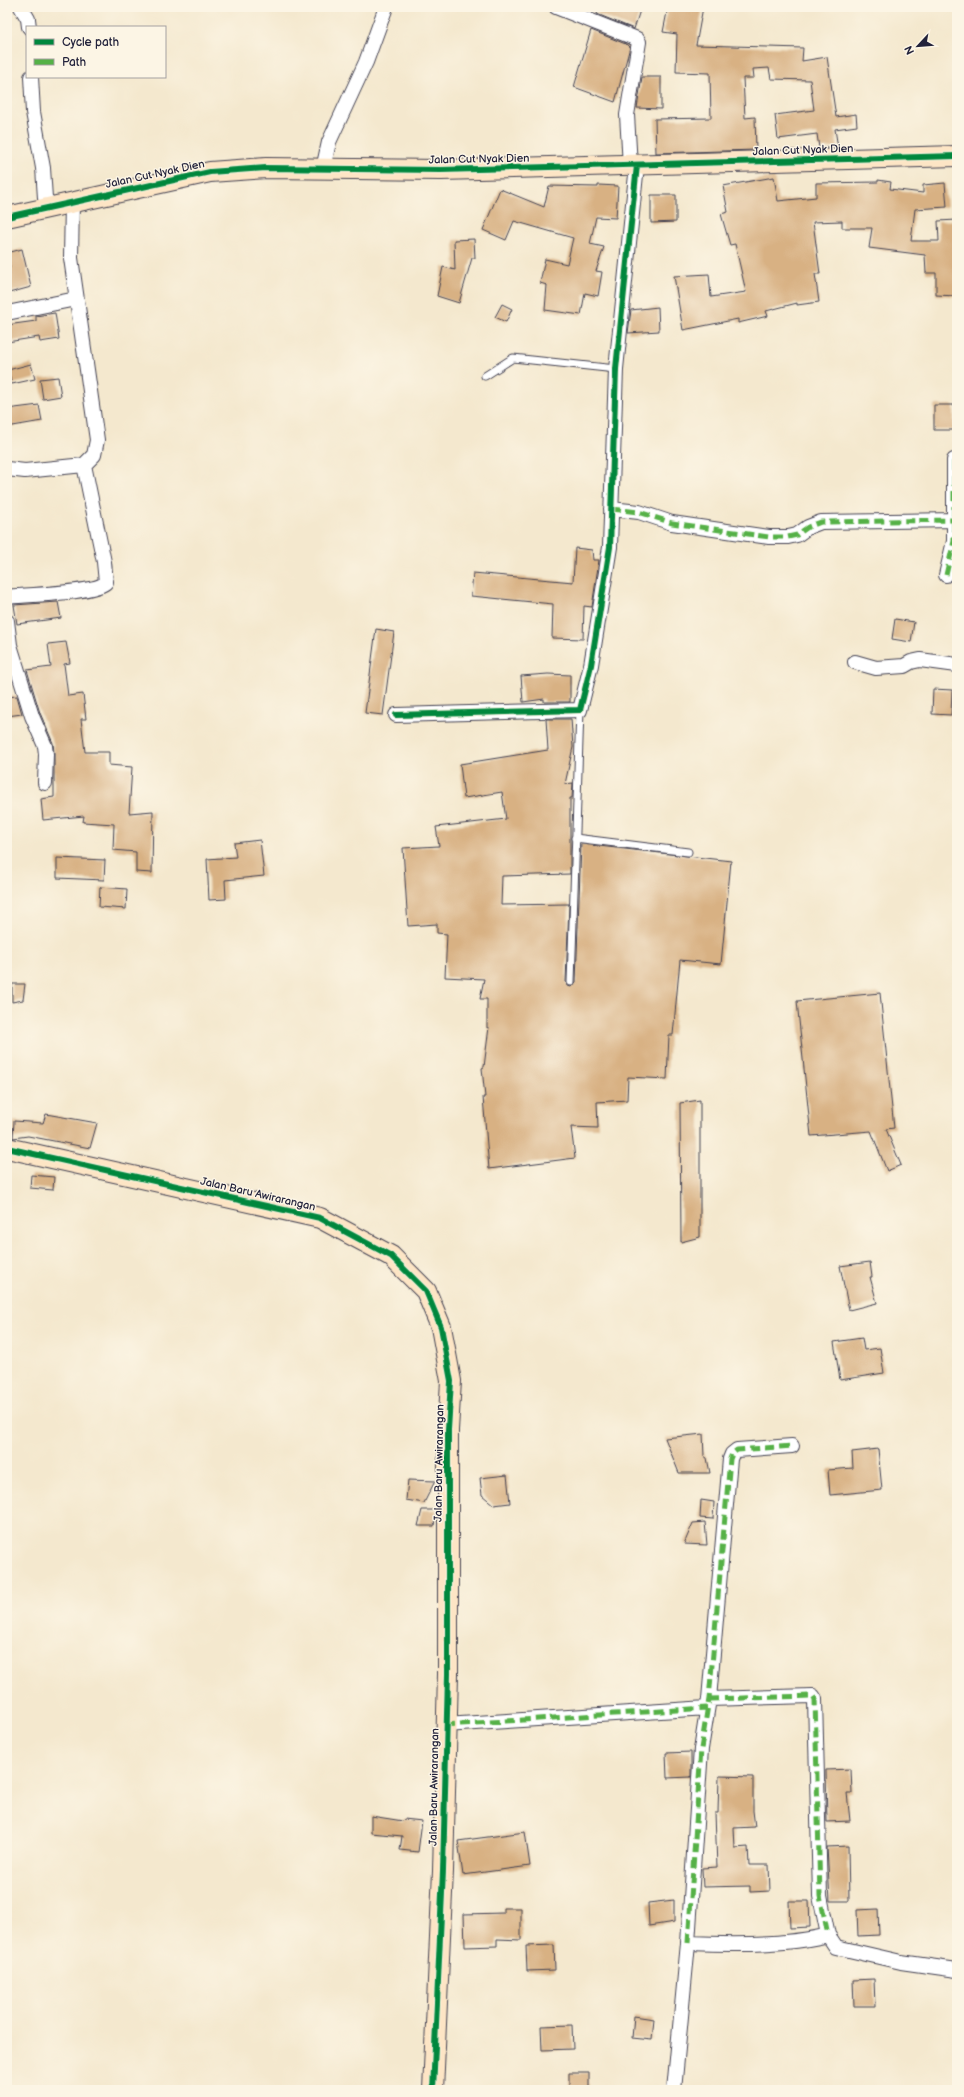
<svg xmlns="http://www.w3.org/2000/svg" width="964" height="2097" viewBox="0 0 964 2097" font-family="'Balsamiq Sans',sans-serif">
<rect width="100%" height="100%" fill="#fcf5e5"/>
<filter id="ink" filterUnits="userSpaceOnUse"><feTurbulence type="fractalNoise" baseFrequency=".025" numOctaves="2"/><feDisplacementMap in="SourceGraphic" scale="8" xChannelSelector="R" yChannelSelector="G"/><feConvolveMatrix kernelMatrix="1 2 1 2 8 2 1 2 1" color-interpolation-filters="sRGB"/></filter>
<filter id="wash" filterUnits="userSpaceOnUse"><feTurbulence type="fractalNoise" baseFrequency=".012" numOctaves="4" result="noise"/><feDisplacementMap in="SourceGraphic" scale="16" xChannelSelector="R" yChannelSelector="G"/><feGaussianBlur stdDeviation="0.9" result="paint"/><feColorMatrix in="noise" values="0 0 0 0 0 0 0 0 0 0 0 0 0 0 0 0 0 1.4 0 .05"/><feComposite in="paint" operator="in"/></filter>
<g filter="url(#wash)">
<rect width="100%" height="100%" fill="#f4e8ce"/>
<g id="blocks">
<!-- building -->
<path fill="#d8b183" d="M 599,7 L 641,7 L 634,29 L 597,14 Z
M 668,7 L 703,7 L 696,45 L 803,48 L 802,61 L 827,57 L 836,117 L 856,114 L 857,126 L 835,129 L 838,148 L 819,148 L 817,134 L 778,139 L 775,115 L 814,110 L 810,80 L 771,79 L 769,68 L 753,69 L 754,78 L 743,78 L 745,118 L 755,117 L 756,150 L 656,153 L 655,119 L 711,118 L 710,73 L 676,72 L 677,34 L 663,32 Z
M 591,30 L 628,45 L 630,47 L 615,102 L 574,87 Z
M 642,77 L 661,77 L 661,109 L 637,108 Z
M 774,177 L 778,201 L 816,197 L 816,183 L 878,182 L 878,180 L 891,182 L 890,189 L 923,193 L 923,185 L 945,183 L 947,207 L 915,209 L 911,241 L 939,241 L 938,221 L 957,220 L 957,296 L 936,295 L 936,273 L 926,273 L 925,255 L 869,248 L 872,228 L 842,228 L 842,221 L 813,222 L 820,274 L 815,274 L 819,302 L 797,305 L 797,303 L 766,311 L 768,316 L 738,323 L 738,319 L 683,330 L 674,276 L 709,274 L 711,297 L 746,292 L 735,244 L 730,245 L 721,214 L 728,212 L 723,186 Z
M 598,185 L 618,186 L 616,218 L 596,217 L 590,244 L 604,247 L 596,271 L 602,272 L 598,296 L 585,293 L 581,315 L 545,310 L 547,285 L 540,283 L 545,259 L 567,264 L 573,238 L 514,221 L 506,240 L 483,230 L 500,189 L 544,207 L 549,186 L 598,187 Z
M 651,195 L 676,195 L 676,222 L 651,223 Z
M 474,239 L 475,258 L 472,258 L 459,303 L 437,296 L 443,267 L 455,270 L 454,240 Z
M 22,249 L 31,287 L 9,293 L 7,269 L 10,268 L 7,253 Z
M 502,304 L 512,309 L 506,322 L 495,317 Z
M 658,307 L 659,331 L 628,333 L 631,310 Z
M 55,313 L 59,339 L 40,342 L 39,337 L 7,342 L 7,325 L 36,321 L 36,316 Z
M 31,364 L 35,379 L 12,384 L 8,370 Z
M 58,377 L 61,396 L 43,399 L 40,379 Z
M 39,405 L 42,421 L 7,427 L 7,409 Z
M 934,405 L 954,405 L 954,430 L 934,430 Z
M 575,548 L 592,550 L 593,560 L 599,560 L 592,607 L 584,606 L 583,639 L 552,638 L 553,604 L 471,596 L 473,573 L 573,582 Z
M 58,602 L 61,618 L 17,624 L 14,605 Z
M 895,619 L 914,622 L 911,642 L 892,639 Z
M 376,629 L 394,632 L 383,715 L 365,713 Z
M 66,642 L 70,663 L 64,664 L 68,696 L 83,694 L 86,719 L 81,719 L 85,752 L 109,752 L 109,765 L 132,767 L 129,813 L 153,811 L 152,873 L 136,872 L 136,852 L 113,850 L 114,824 L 83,822 L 84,816 L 43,820 L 41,799 L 54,797 L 54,753 L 53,743 L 40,713 L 27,670 L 51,667 L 48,644 Z
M 548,674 L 570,675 L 570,702 L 544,702 L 544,699 L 523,702 L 521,676 Z
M 933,689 L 952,690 L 951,715 L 932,714 Z
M 17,696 L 22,714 L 7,716 L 7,697 Z
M 546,719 L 571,719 L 573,747 L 565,784 L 573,783 L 572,798 L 570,798 L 570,874 L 502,876 L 501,905 L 569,904 L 566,982 L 568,986 L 571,987 L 576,982 L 581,844 L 731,861 L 721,964 L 680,960 L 673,1035 L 669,1035 L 667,1079 L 628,1077 L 627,1100 L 597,1102 L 598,1128 L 571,1127 L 575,1158 L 489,1169 L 483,1097 L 485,1097 L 482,1068 L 484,1067 L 489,1027 L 487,1028 L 487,999 L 480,999 L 484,979 L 445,977 L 447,934 L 437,933 L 437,924 L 408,926 L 403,848 L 439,846 L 436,827 L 506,819 L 502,792 L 464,798 L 460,764 L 548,750 Z
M 260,840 L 264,876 L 225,880 L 226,899 L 209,900 L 207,859 L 236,857 L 234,843 Z
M 57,858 L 105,860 L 104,880 L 57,878 Z
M 100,887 L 127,889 L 126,909 L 99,907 Z
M 12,984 L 25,984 L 23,1000 L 12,1002 Z
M 880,993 L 894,1128 L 886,1129 L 901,1165 L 887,1171 L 871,1131 L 811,1136 L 797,1001 Z
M 700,1100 L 700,1237 L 681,1242 L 680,1103 Z
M 46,1114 L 97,1123 L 90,1148 L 28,1136 L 13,1138 L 14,1121 L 43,1123 Z
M 31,1175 L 54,1177 L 53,1190 L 30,1188 Z
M 870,1262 L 872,1277 L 870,1277 L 877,1303 L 849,1310 L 840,1266 Z
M 862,1338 L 864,1350 L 880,1348 L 884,1373 L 840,1380 L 834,1342 Z
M 703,1434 L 704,1456 L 707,1458 L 710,1473 L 679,1473 L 665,1438 Z
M 878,1449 L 882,1490 L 830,1495 L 828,1470 L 853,1468 L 852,1452 Z
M 507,1475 L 510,1503 L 494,1505 L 482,1495 L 480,1478 Z
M 408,1480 L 435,1481 L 424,1503 L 406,1500 Z
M 701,1500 L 714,1502 L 713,1519 L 700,1518 Z
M 422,1510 L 436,1510 L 434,1526 L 418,1526 Z
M 705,1522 L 707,1545 L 684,1544 L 693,1523 Z
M 691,1752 L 691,1777 L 667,1778 L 666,1753 Z
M 851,1769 L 852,1793 L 847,1793 L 850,1821 L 827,1822 L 826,1770 Z
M 719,1776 L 753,1777 L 753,1811 L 755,1827 L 734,1828 L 735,1848 L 748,1847 L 749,1865 L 769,1865 L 770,1891 L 750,1892 L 750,1886 L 703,1887 L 702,1868 L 717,1867 L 715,1813 L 718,1813 Z
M 371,1816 L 403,1821 L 404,1819 L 422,1821 L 418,1852 L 400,1850 L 402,1836 L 371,1833 Z
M 525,1832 L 530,1866 L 463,1875 L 458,1841 Z
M 848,1846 L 849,1901 L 830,1901 L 827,1847 Z
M 674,1900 L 674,1922 L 649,1926 L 648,1903 Z
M 789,1901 L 809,1901 L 810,1927 L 790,1928 Z
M 504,1908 L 521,1908 L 521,1940 L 497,1939 L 497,1946 L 465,1947 L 464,1914 L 504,1913 Z
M 878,1909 L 879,1935 L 858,1936 L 857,1910 Z
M 554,1945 L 555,1970 L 527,1971 L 526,1946 Z
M 874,1979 L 875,2006 L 854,2006 L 853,1980 Z
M 634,2016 L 654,2019 L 652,2040 L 632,2038 Z
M 572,2025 L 573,2049 L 542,2050 L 541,2026 Z
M 569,2073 L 589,2073 L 589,2090 L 569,2090 Z"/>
</g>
</g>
<g filter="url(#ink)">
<use href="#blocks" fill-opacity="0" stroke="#424051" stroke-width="1"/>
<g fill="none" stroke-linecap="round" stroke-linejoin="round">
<!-- lane casing -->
<g stroke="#424051" stroke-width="9">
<path id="lane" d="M 485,376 L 513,358 L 616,369
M 575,838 L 688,852
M 571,982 L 580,710"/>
</g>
<!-- street casing -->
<g stroke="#424051" stroke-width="16">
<path id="street" d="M 21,7 L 28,19 L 29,27
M 556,7 L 637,39 L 639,42 L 627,115 L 630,166
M 31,77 L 33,112 L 43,168 L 45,198 L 52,207
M 334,169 L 325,160 L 329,142 L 366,62 L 386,7
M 7,313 L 76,299
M 7,469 L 25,471 L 84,465 L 94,455 L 97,440 L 71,258 L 72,202
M 611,509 L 639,512 L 672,523 L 769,537 L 788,537 L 797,535 L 808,527 L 821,522 L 957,520
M 946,575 L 954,541 L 954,460
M 7,597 C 24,595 98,593 106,582 L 104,562 L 84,465
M 7,621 L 10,645 L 32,716 L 45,746 L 46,754 L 45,783
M 855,662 L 876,668 L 904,666 L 911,662 L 920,660 L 957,665
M 396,715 L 580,710 L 591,665 L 610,547 L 616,369 L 637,165
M 709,1699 L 813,1696 L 815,1699 L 820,1896 L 828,1935
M 445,1725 L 707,1708
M 688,1943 C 731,1945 786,1946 828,1935 L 836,1947 L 901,1962 L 957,1970
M 674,2090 L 688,1943 L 701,1749 L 709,1699 L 730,1459 L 732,1454 L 737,1450 L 792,1446"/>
</g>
<!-- secondary casing -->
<g stroke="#424051" stroke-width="22">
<path id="secondary" d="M 7,217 L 210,172 L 266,168 L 441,170 L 957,156
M 7,1148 L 320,1218 L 391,1256 L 426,1291 L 441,1327 L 451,1381 L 448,1430 L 448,1674 L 443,1871 L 433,2090"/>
</g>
<!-- lane -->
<use href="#lane" stroke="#fff" stroke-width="7"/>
<!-- street -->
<use href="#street" stroke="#fff" stroke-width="14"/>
<!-- secondary -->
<use href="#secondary" stroke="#fde5c5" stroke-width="20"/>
<!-- quiet -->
<path stroke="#55b146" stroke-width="5" stroke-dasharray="10 5" stroke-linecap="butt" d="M 611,509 L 639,512 L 672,523 L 769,537 L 788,537 L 797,535 L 808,527 L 821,522 L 957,520
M 946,575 L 954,541 L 954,460
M 709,1699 L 813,1696 L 815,1699 L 820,1896 L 828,1935
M 445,1725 L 707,1708
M 688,1943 L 701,1749 L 709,1699 L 730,1459 L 732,1454 L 737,1450 L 792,1446"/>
<!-- cycleway casing -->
<g stroke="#fcf5e5" stroke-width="8">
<path id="cycleway" d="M 7,217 L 210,172 L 266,168 L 441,170 L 957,156
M 396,715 L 580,710 L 591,665 L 610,547 L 616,369 L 637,165
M 7,1148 L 320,1218 L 391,1256 L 426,1291 L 441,1327 L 451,1381 L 448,1430 L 448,1674 L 443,1871 L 433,2090"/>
</g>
<!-- cycleway -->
<use href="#cycleway" stroke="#00873e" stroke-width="6"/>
</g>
</g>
<g text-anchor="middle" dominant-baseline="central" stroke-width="3" stroke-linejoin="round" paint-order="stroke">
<!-- street labels -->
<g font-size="11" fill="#22223b" stroke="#fcf5e5">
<text transform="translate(803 150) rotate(-2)">Jalan Cut Nyak Dien</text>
<text transform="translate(479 159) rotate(-1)">Jalan Cut Nyak Dien</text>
<text transform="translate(155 174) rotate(-12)">Jalan Cut Nyak Dien</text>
<text transform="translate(258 1194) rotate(13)">Jalan Baru Awirarangan</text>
<text transform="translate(439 1463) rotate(-89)">Jalan Baru Awirarangan</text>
<text transform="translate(434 1787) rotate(-89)">Jalan Baru Awirarangan</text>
</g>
</g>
<!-- margin -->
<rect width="964" height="2097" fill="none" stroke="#fcf5e5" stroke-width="24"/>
<!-- legend -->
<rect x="26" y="26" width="140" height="52" fill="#fcf5e5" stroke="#a5a1a1"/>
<rect x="34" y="39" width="20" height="6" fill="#00873e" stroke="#a5a1a1"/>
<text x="62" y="46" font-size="12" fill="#22223b">Cycle path</text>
<rect x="34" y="59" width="20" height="6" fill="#55b146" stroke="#a5a1a1"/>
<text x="62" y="66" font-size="12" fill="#22223b">Path</text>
<!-- north arrow -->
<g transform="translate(918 46) rotate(244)" stroke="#fcf5e5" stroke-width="3" paint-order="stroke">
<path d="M0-3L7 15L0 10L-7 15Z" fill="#22223b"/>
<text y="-6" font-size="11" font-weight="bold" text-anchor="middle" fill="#22223b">N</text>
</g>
</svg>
